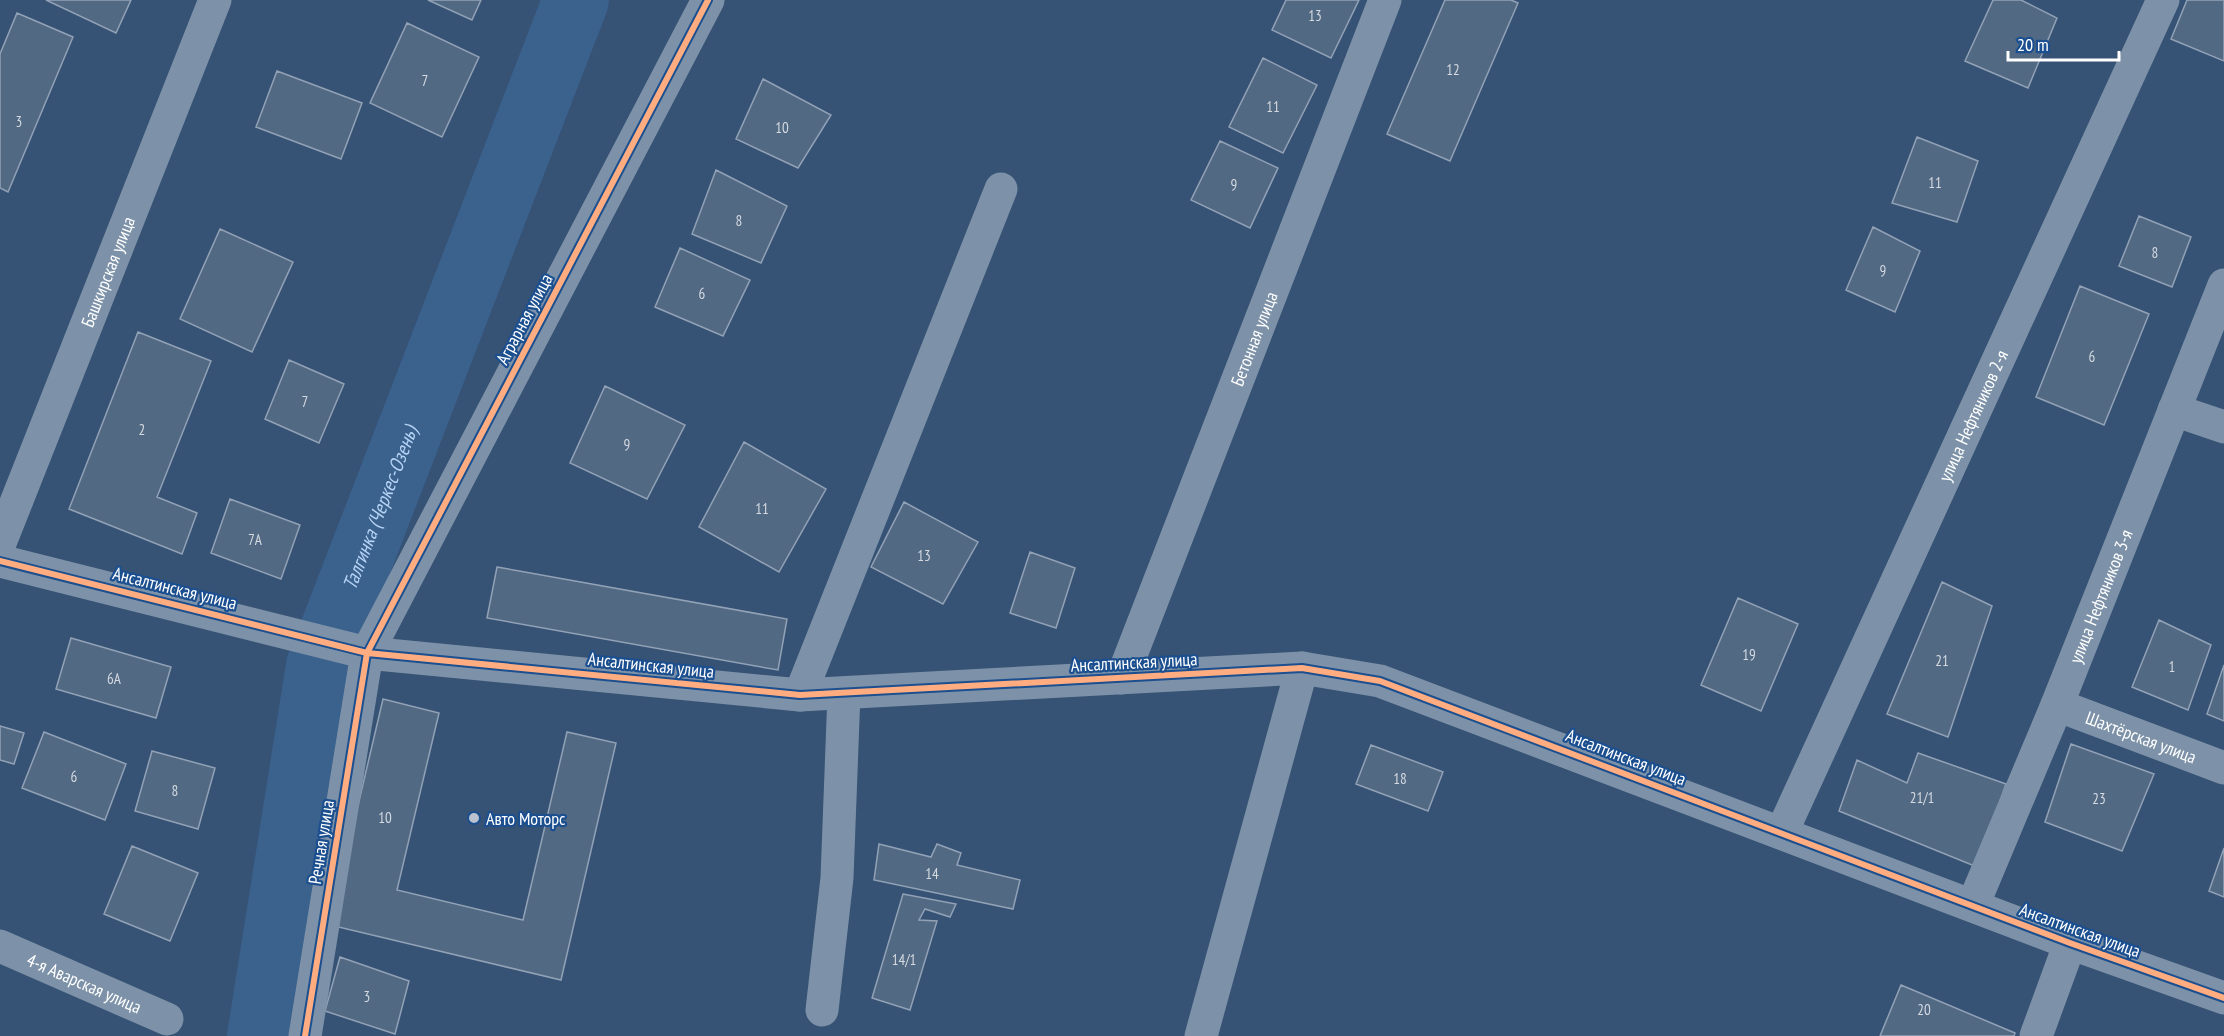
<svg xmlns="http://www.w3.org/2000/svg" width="2224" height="1036" viewBox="0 0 2224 1036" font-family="'PT Sans Narrow',sans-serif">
<rect width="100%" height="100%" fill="#365274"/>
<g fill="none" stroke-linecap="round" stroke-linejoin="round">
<!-- river -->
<path stroke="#3b618d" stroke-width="66" id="s1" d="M 260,1036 L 319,666 L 576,0"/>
</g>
<!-- building -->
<path fill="#526984" stroke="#92a2b6" stroke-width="1.5" d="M 46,0 L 131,0 L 116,33 Z
M 428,0 L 481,0 L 472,20 Z
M 1286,0 L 1359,0 L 1331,58 L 1272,30 Z
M 1445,0 L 1511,0 L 1518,3 L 1450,161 L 1387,134 Z
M 1993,0 L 2021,0 L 2057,18 L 2028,88 L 1965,61 Z
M 2187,0 L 2224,0 L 2224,61 L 2171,39 Z
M 17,13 L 73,37 L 8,192 L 0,188 L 0,54 Z
M 407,23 L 479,57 L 442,137 L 370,103 Z
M 1263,58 L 1317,85 L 1283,153 L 1229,127 Z
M 277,71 L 362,103 L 341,159 L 256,127 Z
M 763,79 L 831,115 L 798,168 L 736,139 Z
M 1917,137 L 1978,161 L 1957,222 L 1892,203 Z
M 1220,141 L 1278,168 L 1250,228 L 1191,200 Z
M 716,170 L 787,206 L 761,263 L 692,234 Z
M 2139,216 L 2191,237 L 2172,287 L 2119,266 Z
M 1873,227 L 1920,251 L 1895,312 L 1846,290 Z
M 220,229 L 293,262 L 252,352 L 180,319 Z
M 680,248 L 750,280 L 723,336 L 655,307 Z
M 2080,286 L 2149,314 L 2104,425 L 2036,397 Z
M 138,332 L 211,361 L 157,497 L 197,513 L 182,554 L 69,509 Z
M 289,360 L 344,384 L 319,443 L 265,419 Z
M 605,386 L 685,425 L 647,499 L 570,463 Z
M 744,442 L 826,489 L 779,572 L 699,527 Z
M 230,499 L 300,525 L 281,579 L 211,553 Z
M 904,502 L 978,542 L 943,604 L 871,567 Z
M 1030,552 L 1075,568 L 1056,628 L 1010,613 Z
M 497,567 L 787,619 L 778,670 L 487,618 Z
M 1942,582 L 1992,606 L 1948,737 L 1887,714 Z
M 1738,598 L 1798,624 L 1761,711 L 1701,685 Z
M 2159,620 L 2211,645 L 2188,710 L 2132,687 Z
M 71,638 L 171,667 L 156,718 L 56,689 Z
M 2224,665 L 2224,721 L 2207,714 Z
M 383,699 L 439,713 L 397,890 L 523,920 L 567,732 L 616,743 L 561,980 L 330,925 Z
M 0,726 L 24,733 L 14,764 L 0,760 Z
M 44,732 L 126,764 L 105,820 L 22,788 Z
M 2071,744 L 2154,774 L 2122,851 L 2045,822 Z
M 1371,745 L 1443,772 L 1428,811 L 1356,784 Z
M 152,751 L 215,768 L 198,829 L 135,811 Z
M 1918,753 L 2006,784 L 1977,867 L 1839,811 L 1857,760 L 1907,783 Z
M 879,844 L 931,857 L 937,844 L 961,853 L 957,865 L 1020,880 L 1013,909 L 874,880 Z
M 132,846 L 198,873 L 170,941 L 104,914 Z
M 2224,848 L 2224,897 L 2209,891 Z
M 903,894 L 956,904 L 950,917 L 925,909 L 919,920 L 937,921 L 910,1010 L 872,998 Z
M 340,957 L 409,981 L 395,1034 L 325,1011 Z
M 1901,985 L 2015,1033 L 2014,1036 L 1880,1036 Z"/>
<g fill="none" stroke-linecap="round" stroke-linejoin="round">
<!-- minor -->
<g stroke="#7d92a8" stroke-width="33">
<path d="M 2174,410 L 2224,427"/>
<path id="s2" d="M 0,543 L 215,0"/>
<path d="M 0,561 L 367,653 L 800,695 L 1302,668 L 1380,681 L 2070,943 L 2224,998"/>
<path id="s3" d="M 1122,678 L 1385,0"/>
<path d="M 800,695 L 1001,189"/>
<path id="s4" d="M 2057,705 L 2224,768"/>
<path id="s5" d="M 1782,832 L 2163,0"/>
<path id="s6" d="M 1973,905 L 2057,705 L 2224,285"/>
<path id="s7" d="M 0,946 L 167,1019"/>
<path d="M 822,1010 L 837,878 L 844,693"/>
<path d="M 305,1036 L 367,653 L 708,0"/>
<path d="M 1201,1036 L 1302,668"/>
<path d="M 2036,1036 L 2070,943"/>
</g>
<!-- cycleway casing -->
<g stroke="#1b4f8f" stroke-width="10">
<path id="cycleway" d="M 0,561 L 367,653 L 800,695 L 1302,668 L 1380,681 L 2070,943 L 2224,998
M 305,1036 L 367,653 L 708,0"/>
</g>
<!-- cycleway -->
<use href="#cycleway" stroke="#ffac80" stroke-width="6"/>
</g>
<!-- markers -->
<circle fill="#b9c2ce" stroke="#1b4f8f" stroke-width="2" cx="474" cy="818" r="6"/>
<g text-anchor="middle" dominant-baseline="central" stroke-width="4.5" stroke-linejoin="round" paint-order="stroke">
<!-- number labels -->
<g font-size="15" fill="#d4dae0">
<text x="1315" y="15">13</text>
<text x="1453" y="69">12</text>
<text x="425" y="80">7</text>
<text x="1273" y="106">11</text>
<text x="19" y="121">3</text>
<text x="782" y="127">10</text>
<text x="1935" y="182">11</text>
<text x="1234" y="184">9</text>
<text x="739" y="220">8</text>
<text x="2155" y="252">8</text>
<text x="1883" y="270">9</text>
<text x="702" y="293">6</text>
<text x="2092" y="356">6</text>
<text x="305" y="401">7</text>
<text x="142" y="429">2</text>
<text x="627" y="444">9</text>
<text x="762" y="508">11</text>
<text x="255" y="539">7А</text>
<text x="924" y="555">13</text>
<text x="1749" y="654">19</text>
<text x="1942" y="660">21</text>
<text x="2172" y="666">1</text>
<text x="114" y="678">6А</text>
<text x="74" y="776">6</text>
<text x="1400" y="778">18</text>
<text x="175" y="790">8</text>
<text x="1922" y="797">21/1</text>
<text x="2099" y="798">23</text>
<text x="385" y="817">10</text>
<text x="932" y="873">14</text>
<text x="904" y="959">14/1</text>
<text x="367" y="996">3</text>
<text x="1924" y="1009">20</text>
</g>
<!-- street labels -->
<g font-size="18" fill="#fff" stroke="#1b4f8f">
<text stroke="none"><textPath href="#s2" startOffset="292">Башкирская улица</textPath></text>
<text transform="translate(524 319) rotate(-62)">Аграрная улица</text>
<text stroke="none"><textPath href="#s3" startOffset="364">Бетонная улица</textPath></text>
<text stroke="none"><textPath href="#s5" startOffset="458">улица Нефтяников 2-я</textPath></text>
<text transform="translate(175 588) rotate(14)">Ансалтинская улица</text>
<text stroke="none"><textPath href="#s6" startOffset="334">улица Нефтяников 3-я</textPath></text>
<text transform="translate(1134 662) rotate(-3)">Ансалтинская улица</text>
<text transform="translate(651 665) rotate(6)">Ансалтинская улица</text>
<text stroke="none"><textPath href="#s4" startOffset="90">Шахтёрская улица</textPath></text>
<text transform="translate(1626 757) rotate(21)">Ансалтинская улица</text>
<text transform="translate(321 842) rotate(-81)">Речная улица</text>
<text transform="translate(2080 930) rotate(20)">Ансалтинская улица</text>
<text stroke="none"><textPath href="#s7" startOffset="92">4-я Аварская улица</textPath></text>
</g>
<!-- poi labels -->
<g font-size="18" fill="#fff" stroke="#1b4f8f" text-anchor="start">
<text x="486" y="818">Авто Моторс</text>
</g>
<!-- water labels -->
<g font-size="20" font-style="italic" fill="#b5d3f5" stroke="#1b4f8f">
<text stroke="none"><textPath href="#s1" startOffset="544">Талгинка (Черкес-Озень)</textPath></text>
</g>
</g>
<!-- scale -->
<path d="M2008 51v9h111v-9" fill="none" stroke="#ffffff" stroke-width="3"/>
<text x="2017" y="51" font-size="18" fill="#ffffff" stroke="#1b4f8f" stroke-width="4.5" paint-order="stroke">20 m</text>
</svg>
